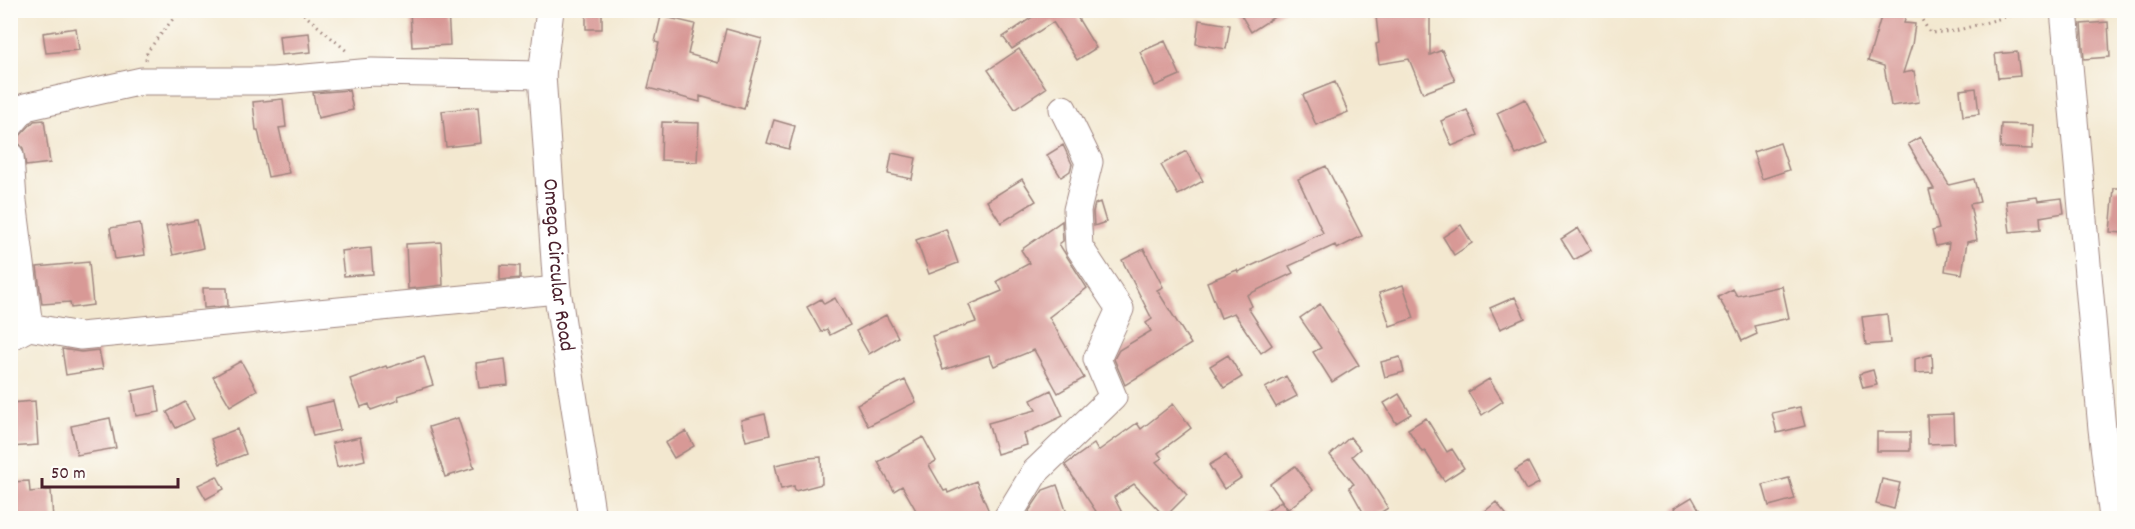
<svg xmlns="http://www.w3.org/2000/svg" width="2135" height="529" viewBox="0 0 2135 529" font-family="Dekko,sans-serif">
<rect width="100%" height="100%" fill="#fdfcf7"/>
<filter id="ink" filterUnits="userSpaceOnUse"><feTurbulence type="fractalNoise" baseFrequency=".0167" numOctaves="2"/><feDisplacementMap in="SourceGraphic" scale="12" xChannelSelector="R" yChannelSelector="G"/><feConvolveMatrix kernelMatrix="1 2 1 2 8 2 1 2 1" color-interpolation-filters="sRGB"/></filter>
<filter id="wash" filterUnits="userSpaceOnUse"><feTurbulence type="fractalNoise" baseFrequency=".008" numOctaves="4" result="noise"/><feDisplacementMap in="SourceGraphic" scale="24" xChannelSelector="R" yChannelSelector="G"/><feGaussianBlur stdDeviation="1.35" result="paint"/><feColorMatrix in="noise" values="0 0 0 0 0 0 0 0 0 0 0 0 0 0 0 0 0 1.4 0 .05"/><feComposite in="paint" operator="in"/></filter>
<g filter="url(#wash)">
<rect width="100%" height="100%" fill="#f3e8d0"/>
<g id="blocks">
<!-- building -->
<path fill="#d89996" d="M 410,10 L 448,10 L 450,45 L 412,47 Z
M 586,10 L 602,10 L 602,29 L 586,29 Z
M 1043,10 L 1073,10 L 1096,48 L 1077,60 L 1053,22 L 1012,49 L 1003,37 Z
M 1238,10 L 1285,10 L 1251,32 Z
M 1404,10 L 1430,10 L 1430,55 L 1442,50 L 1455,81 L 1423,93 L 1409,59 L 1379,64 L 1376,44 L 1379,43 L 1376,16 L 1404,13 Z
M 1883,10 L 1907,10 L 1904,23 L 1915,24 L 1912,45 L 1903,73 L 1914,71 L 1919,102 L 1891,106 L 1884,66 L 1868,61 Z
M 661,16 L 695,24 L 688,54 L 718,63 L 726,29 L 762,39 L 744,109 L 700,96 L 700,102 L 648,88 L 659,43 L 655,42 Z
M 1199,20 L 1230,25 L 1226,49 L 1196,44 Z
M 2108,22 L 2110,57 L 2084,59 L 2081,24 Z
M 76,28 L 79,50 L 46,53 L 43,33 Z
M 309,33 L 311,52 L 281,55 L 279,36 Z
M 1165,41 L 1180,75 L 1155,86 L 1140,52 Z
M 1019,49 L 1046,88 L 1015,109 L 988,70 Z
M 2017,52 L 2020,76 L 1998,78 L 1995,54 Z
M 1335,82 L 1348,112 L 1316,125 L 1303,95 Z
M 1976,88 L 1979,114 L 1963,116 L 1960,90 Z
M 349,90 L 353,110 L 318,118 L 313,93 Z
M 283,99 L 286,127 L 279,128 L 289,173 L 268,177 L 258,130 L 256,130 L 253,102 Z
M 1525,99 L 1547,143 L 1516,155 L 1497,113 Z
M 478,107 L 481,143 L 446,147 L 442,111 Z
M 1467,110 L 1478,135 L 1452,146 L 1441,121 Z
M 44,120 L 50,163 L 26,166 L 23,148 L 16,140 L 34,121 Z
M 774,120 L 795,126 L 789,149 L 767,143 Z
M 662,122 L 699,123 L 697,162 L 661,160 Z
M 2001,124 L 2033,125 L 2032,149 L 2000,148 Z
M 1920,137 L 1949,185 L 1974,179 L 1980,202 L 1970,204 L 1977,240 L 1967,242 L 1962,274 L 1945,271 L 1949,243 L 1936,246 L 1932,231 L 1939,229 L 1929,190 L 1934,189 L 1908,144 Z
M 1780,143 L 1789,170 L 1762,179 L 1753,152 Z
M 1063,145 L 1072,164 L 1070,171 L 1061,177 L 1047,155 Z
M 1186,151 L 1203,181 L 1178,195 L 1161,165 Z
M 892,153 L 916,158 L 912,179 L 888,174 Z
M 1326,166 L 1362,236 L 1337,249 L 1335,245 L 1289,266 L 1293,273 L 1247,295 L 1252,306 L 1248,308 L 1272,345 L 1261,353 L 1234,313 L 1221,318 L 1207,282 L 1237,270 L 1238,272 L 1323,233 L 1298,179 Z
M 1022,179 L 1036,201 L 1001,223 L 987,201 Z
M 2114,188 L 2124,188 L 2124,233 L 2110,232 Z
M 2037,197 L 2038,201 L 2062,198 L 2064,213 L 2040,217 L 2041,229 L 2010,232 L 2006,201 Z
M 1100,202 L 1106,222 L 1094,226 L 1093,212 L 1095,204 Z
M 197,220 L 203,248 L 173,255 L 166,226 Z
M 1062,221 L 1063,241 L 1059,244 L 1087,288 L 1049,317 L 1084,378 L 1058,393 L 1034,350 L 994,366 L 989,355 L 943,370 L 932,336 L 976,322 L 969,305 L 1002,291 L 997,281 L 1030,263 L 1021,250 Z
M 140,223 L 145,255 L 115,259 L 110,228 Z
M 1461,225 L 1472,243 L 1454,255 L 1443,237 Z
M 1578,228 L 1591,250 L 1574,260 L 1561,239 Z
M 946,229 L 958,263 L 929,274 L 916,240 Z
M 441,242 L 443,285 L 408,289 L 406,244 Z
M 371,248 L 373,274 L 344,276 L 341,251 Z
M 1144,249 L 1163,287 L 1157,290 L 1191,344 L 1125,385 L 1114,359 L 1119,350 L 1151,331 L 1146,323 L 1152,319 L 1122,260 Z
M 89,262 L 93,305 L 71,308 L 70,302 L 42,304 L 37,267 Z
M 500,265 L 520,266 L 520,278 L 500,280 Z
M 1403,285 L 1414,318 L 1390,326 L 1379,293 Z
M 1782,286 L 1789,318 L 1754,326 L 1757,334 L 1742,341 L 1729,313 L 1728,314 L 1718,297 L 1733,289 L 1737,296 Z
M 203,288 L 227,288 L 228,306 L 204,308 Z
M 1515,297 L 1525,318 L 1500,329 L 1490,308 Z
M 835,298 L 850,325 L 830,335 L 827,329 L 821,332 L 807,307 L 821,299 L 824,304 Z
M 1320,304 L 1359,365 L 1332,382 L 1313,352 L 1321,348 L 1300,318 Z
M 1887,314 L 1890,343 L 1866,345 L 1862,317 Z
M 886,315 L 898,337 L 869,354 L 856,331 Z
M 62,349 L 81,352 L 99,350 L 103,369 L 66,375 Z
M 1932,354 L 1933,372 L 1915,373 L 1915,359 Z
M 1228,355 L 1242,377 L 1224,388 L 1210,366 Z
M 424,356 L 433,385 L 398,396 L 399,400 L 371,410 L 369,404 L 361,407 L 350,379 L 386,366 L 387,368 Z
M 1400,357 L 1404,372 L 1385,377 L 1381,362 Z
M 505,359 L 508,385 L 479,388 L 476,363 Z
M 241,361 L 257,390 L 230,406 L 213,377 Z
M 1873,370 L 1877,385 L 1863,388 L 1859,374 Z
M 1286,376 L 1297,396 L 1276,407 L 1265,388 Z
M 1489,379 L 1503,401 L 1482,415 L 1468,392 Z
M 905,380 L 916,402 L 868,426 L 857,404 Z
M 156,386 L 160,412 L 136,416 L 132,391 Z
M 1051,390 L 1063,416 L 1024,434 L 1027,445 L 997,454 L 988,423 L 1036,410 L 1031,400 Z
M 1399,394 L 1411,414 L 1396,423 L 1384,403 Z
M 35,401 L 38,445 L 10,447 L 10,403 Z
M 333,401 L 340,430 L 313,436 L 306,407 Z
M 185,402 L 194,419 L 176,428 L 167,412 Z
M 1173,404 L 1191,428 L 1158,453 L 1162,458 L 1156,462 L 1187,495 L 1165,517 L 1134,484 L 1114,497 L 1125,519 L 1101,519 L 1065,465 L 1094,444 L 1098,451 L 1137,423 L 1141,429 Z
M 1800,407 L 1805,426 L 1777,433 L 1772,413 Z
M 765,414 L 770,435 L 746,441 L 741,420 Z
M 1953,414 L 1954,443 L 1928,444 L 1927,415 Z
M 110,418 L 116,448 L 77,455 L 71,426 Z
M 458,418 L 474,468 L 445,477 L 429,427 Z
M 1426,418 L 1447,452 L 1452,449 L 1464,468 L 1444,481 L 1425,451 L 1422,452 L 1408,429 Z
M 237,429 L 246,454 L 220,464 L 211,439 Z
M 686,431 L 694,446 L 674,458 L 665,443 Z
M 1877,432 L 1910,432 L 1910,451 L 1877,451 Z
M 360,437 L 365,460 L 337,467 L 332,443 Z
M 923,437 L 936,461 L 929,465 L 944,491 L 947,490 L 948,493 L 976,481 L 990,514 L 980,519 L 921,519 L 902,486 L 894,491 L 878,462 Z
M 1350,437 L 1360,449 L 1352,456 L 1368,476 L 1388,508 L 1371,519 L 1367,519 L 1349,487 L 1354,484 L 1330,455 Z
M 1226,455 L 1241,478 L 1224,489 L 1209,465 Z
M 821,457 L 822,484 L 795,491 L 794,486 L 781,489 L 775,465 L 808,458 Z
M 1528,462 L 1539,483 L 1526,490 L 1515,470 Z
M 1295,466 L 1313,490 L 1288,509 L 1270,484 Z
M 217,476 L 224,489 L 206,499 L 198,485 Z
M 1789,478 L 1795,499 L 1769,506 L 1763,485 Z
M 1882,479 L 1900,483 L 1894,509 L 1876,504 Z
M 29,481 L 30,492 L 51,490 L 53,519 L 10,519 L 10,482 Z
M 1057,485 L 1069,519 L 1032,519 L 1029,511 L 1043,490 Z
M 1692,497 L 1701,513 L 1692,519 L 1680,519 L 1674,508 Z
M 1281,501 L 1294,519 L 1256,519 Z
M 1496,502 L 1510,519 L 1476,519 Z"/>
</g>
</g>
<g filter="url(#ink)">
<use href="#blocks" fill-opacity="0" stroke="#9e847e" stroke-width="1.5"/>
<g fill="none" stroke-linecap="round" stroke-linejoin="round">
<!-- minor casing -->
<g stroke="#9e847e" stroke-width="29">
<g id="minor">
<path id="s1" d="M 550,10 L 542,75 L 557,290 L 592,518"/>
<path d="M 2064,10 L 2102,429 L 2113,518"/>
<path d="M 10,125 L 25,107 L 142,81 L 273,81 L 372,72 L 542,75"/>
<path d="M 10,156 L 13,201 L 29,327 L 10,337"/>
<path d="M 29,327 L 80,336 L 557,290"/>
<path d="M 1007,518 L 1035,472 L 1113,397 L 1097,359 L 1120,309 L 1079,247 L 1077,210 L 1089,162 L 1063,109"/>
</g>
</g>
<!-- path -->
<path stroke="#9e847e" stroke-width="3" stroke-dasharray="1.5 4.5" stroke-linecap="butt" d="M 299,10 L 348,52
M 1916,10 L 1930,33 L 1955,31 L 2031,10
M 146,60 L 147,52 L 180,10"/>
<!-- minor -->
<use href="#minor" stroke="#fff" stroke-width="27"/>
</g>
</g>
<g text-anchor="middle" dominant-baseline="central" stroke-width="4.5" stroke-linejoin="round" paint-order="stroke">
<!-- street labels -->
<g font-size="22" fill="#4a1f2b" stroke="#fdfcf7">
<text stroke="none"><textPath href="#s1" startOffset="256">Omega Circular Road</textPath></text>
</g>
</g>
<!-- margin -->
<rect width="2135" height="529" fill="none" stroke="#fdfcf7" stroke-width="36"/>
<!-- scale -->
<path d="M42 478v9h136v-9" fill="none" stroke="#4a1f2b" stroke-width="3"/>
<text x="51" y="478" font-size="18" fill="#4a1f2b" stroke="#fdfcf7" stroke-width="4.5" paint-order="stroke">50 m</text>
</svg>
